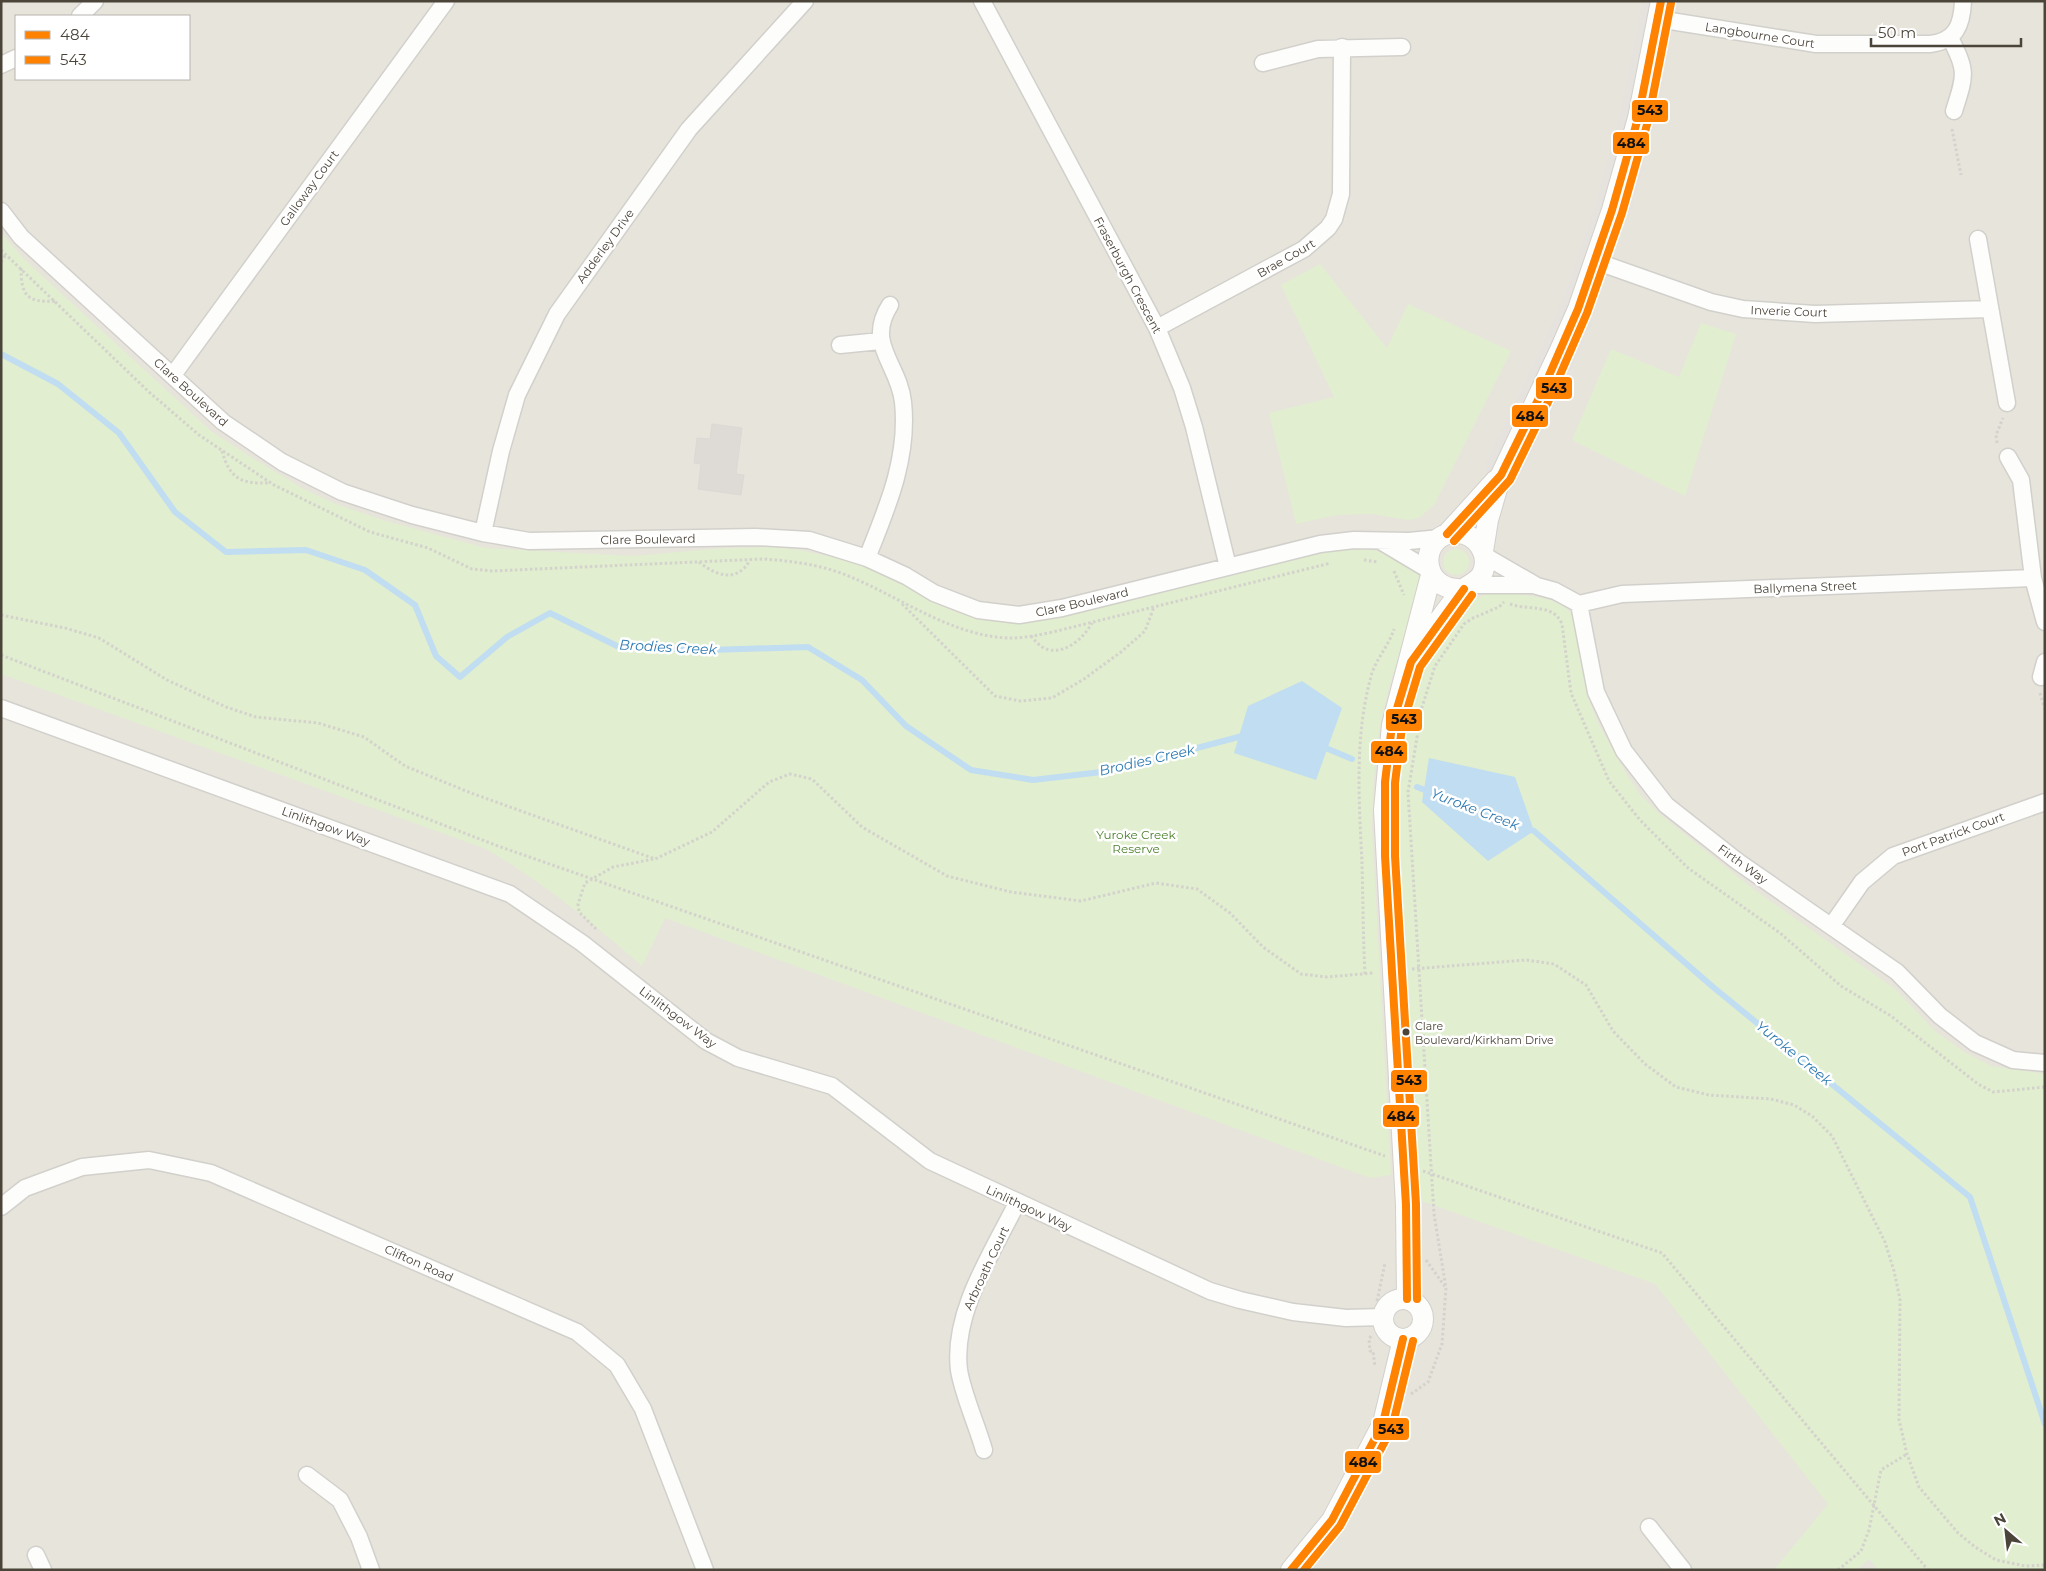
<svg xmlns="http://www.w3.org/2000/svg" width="2046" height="1571" viewBox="0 0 2046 1571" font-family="Montserrat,sans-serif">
<rect width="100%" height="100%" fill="#f4f2ee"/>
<!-- residential -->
<path fill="#e7e4dc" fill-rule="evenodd" d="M 1,1 L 2045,1 L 2045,1570 L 1,1570 ZM 16,16 L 189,16 L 189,79 L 16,79 Z"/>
<!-- green -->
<path fill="#e1eecf" d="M 1,233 L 25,260 L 211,431 L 251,457 L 302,488 L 336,504 L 386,521 L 486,548 L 633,556 L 724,548 L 772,547 L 800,550 L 854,562 L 901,582 L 944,607 L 961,614 L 995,621 L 1025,623 L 1057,618 L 1339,549 C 1369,548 1411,551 1422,583 C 1410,623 1395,663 1385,704 C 1375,745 1373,787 1372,828 L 1391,1175 L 1370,1178 L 665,918 L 642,966 C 592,923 543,882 486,849 L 1,674 Z
M 1320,264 L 1387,348 L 1408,304 L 1511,351 L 1434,505 L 1419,518 L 1408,520 L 1372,514 L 1337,515 L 1296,524 L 1269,413 L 1334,397 L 1281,285 Z
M 1701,323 L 1736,334 L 1685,496 L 1572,440 L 1611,349 L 1679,377 Z
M1443 562a13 13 0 1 1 26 0a13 13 0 1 1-26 0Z
M 1497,590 L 1547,599 L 1561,604 L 1572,614 L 1588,697 L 1598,723 L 1627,775 L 1642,797 L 1663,817 L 1752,888 L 1895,989 L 1936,1032 L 1966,1053 L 1991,1066 L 2045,1074 L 2045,1570 L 1878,1570 L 1869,1559 L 1857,1570 L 1774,1570 L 1828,1504 L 1655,1284 L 1416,1199 L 1394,777 L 1414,689 L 1438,631 L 1455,611 L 1479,597 Z"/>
<!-- parking -->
<path fill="#e6e3df" d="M 1643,1 L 1650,1 L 1635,84 L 1616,159 L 1592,239 L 1576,284 L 1542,366 L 1488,476 L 1485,465 L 1547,335 L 1565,293 L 1593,212 L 1617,126 Z
M 1660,67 L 1666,76 L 1655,123 L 1630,215 L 1621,218 L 1639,155 Z
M 1589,309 L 1593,320 L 1550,417 L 1514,488 L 1504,491 L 1544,412 Z"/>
<!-- water -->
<path fill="#c0ddf1" d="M 1302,681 L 1342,708 L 1316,780 L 1234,753 L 1248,706 Z
M 1429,758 L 1515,777 L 1534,831 L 1488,861 L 1422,802 Z"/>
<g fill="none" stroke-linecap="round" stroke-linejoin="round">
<!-- stream -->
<path stroke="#c0ddf1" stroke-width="6" d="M 1,354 L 58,384 L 119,433 L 175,512 L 226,552 L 306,550 L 365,570 L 415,605 L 436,656 L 460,677 L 507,637 L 550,613 L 619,647 L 710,650 L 808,647 L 862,680 L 906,726 L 971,770 L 1033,780 L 1110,771 L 1246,735
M 1321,746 L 1352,759
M 1417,787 L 1430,792
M 1526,828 L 1534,831 L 1713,987 L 1970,1197 L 2045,1424"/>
</g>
<!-- building -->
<path fill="#dedbd6" stroke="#dcd9d4" d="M 712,424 L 742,428 L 736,474 L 744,475 L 741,495 L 698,489 L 701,464 L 694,463 L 697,438 L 710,439 Z"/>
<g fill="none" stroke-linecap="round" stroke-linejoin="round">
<!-- minor casing -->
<g stroke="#d2d0cb" stroke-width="19">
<path id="minor" d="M 982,1 L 1157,328 L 1182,388 L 1194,427 L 1228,567
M 80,16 L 95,1
M 1658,19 L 1816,44 L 1930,44 C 1956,41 1962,25 1963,1
M 1950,38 C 1968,71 1965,76 1954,111
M 1263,63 L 1318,49 L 1402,47
M 1,65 L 16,58
M 1,211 L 21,237 L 223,422 L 282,462 L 342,492 L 412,515 L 483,533 L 529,541 L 756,537 L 809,540 L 867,558 L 906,576 L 934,593 L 978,610 L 1019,615 L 1062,608 L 1320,544 L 1354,540 L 1409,541 L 1440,538
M 1978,239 L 2007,403
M 1595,261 L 1711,302 L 1743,309 L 1815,314 L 1990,309
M 1157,328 L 1304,249 L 1328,228 L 1334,219 L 1341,194 L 1342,47
M 840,345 L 880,341
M 173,375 L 446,1
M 2008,457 L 2021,480 L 2033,578 L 2045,622
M 483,533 L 501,451 L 517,395 L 557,314 L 689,129 L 805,1
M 1382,542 L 1429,570
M 1485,556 L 1537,586 L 1555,591 L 1579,604 L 1596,692 L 1624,751 L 1666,805 L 1737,861 L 1897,972 L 1940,1016 L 1975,1043 L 2013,1060 L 2045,1063
M 867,558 C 887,508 909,458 903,402 C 899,364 865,344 890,305
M 1471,585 L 1534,585
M 1579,604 L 1622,594 L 2033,578
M 2041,677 L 2045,662
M 1,708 L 510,894 L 582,943 L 706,1041 L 738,1058 L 832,1086 L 930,1161 L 1210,1291 L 1240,1300 L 1293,1312 L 1346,1318 L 1383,1317
M 1832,925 L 1862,882 L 1893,856 L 2045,802
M 1,1207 L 25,1188 L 82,1167 L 149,1160 L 211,1173 L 577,1332 L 617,1365 L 643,1409 L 705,1570
M 984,1450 C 977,1425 963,1395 959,1370 C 952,1313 992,1253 1017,1203
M 307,1475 L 340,1500 L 359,1537 L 371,1570
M 1649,1527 L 1683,1570
M 36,1555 L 43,1570"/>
</g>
<!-- tertiary casing -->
<g stroke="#d2d0cb" stroke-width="22">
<path id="tertiary" d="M 1447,534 L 1496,480
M 1483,551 L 1488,520 L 1501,475 L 1560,350 L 1578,309 L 1612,210 L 1638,118 L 1661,1
M 1419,650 C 1432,630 1446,609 1462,591 C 1468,584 1477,583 1482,574 C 1491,555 1477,533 1456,533 C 1418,533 1418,593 1464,589
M 1407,1299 L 1406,1205 L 1384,810 L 1392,725 L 1431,575
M1383 1319a20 20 0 1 1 40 0a20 20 0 1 1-40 0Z
M 1291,1570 L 1332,1520 L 1383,1423 L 1403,1339"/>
</g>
<!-- path -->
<path stroke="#d3d2cc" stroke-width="3" stroke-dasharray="2.5 2.5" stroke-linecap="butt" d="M 1952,129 L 1961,175
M 1,250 L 149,392 L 199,435 L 274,485 L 370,532 L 428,548 L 472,569 L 492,571 L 763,559 C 793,561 823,565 851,577 C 901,598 954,637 1010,638 C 1033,638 1056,631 1077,626 L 1331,563
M 1,262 L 6,254
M 21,268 C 21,295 27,303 55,301
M 1997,443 L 1996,435 L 2003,418
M 222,451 C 230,479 241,484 270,483
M 1364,560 L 1378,562
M 699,562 C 715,575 737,584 750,560
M 1394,571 L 1404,595
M 902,604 L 995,696 L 1020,701 L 1052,698 L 1084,679 L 1121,652 L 1145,631 L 1154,607
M 1510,604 C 1529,611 1553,603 1562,624 L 1571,693 L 1609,781 L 1640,820 L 1688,868 L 1780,933 L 1841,986 L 1891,1016 L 1978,1084 L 1993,1092 L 2045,1087
M 1,615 L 65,628 L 99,638 L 167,680 L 226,707 L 256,717 L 318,723 L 364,737 L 405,766 L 471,793 L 655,859 L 712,832 L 769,782 L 790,774 L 812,779 L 862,827 L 947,876 L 1011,892 L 1081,901 L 1156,883 L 1197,889 L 1230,913 L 1263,947 L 1301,974 L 1327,977 L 1373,973
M 1031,636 C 1036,642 1042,649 1050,650 C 1068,653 1085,636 1092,623
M 1,655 L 498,846 L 1385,1156
M 2040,693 L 2045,710
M 596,929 L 579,912 L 578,904 L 585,883 L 613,867 L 654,859
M 1412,969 L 1526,960 L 1554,964 L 1586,985 L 1613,1031 L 1645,1064 L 1676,1087 L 1709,1095 L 1771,1099 L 1794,1105 L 1812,1116 L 1832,1136 L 1885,1242 L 1894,1271 L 1900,1299 L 1899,1420 L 1907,1454 L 1919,1487 L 1958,1533 L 1975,1547 L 1996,1560 L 2025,1566 L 2045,1565
M 1365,974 C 1363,937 1363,900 1362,863 C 1359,800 1354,735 1372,673 C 1377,658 1389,645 1394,629
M 1423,1171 L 1662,1253 L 1928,1570
M 1426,1260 L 1446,1288
M 1377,1301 L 1385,1263
M 1371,1336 L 1369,1339 L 1370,1351 L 1373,1351 L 1375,1367
M 1411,1394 L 1428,1382 L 1442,1344 L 1446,1288 L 1434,1214 L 1408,792 L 1422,707 L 1435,666 L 1464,624 L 1473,618 L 1499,607 L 1504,602
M 1838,1570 L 1861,1551 L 1869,1530 L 1881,1470 L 1907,1454"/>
<!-- minor -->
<use href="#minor" stroke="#fdfdfc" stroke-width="16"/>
<!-- tertiary -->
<use href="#tertiary" stroke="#fdfdfc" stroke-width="20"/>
<!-- bus-1 casing -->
<g stroke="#fff" stroke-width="11">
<path id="bus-1" d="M 1447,534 L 1501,475 L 1540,396 L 1578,309 L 1612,210 L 1638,118 L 1661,1
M 1407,1299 L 1406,1205 L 1385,856 L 1385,782 L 1392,725 L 1411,662 L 1464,589
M 1291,1570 L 1332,1520 L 1383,1423 L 1403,1339"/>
</g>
<!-- bus-2 casing -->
<g stroke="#fff" stroke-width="11">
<path id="bus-2" d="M 1454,541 L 1510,480 L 1549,400 L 1587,313 L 1622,213 L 1648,121 L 1671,3
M 1417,1299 L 1416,1204 L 1395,856 L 1395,783 L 1402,727 L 1420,667 L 1472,595
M 1304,1570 L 1340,1526 L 1392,1428 L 1413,1341"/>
</g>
<!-- bus-1 -->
<use href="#bus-1" stroke="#ff8200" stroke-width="8"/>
<!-- bus-2 -->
<use href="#bus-2" stroke="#ff8200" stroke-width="8"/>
</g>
<!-- markers -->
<circle fill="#4b4439" stroke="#fff" stroke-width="2" cx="1406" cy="1032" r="4.5"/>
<g text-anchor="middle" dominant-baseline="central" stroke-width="5" stroke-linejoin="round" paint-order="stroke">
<!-- bus labels -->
<g font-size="11" fill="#4b4439" stroke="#fff" text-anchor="start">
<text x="1415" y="1026">Clare<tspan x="1415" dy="14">Boulevard/Kirkham Drive</tspan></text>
</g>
<!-- street labels -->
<g font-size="12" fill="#4b4439" stroke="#fff">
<text transform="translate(1760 35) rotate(9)">Langbourne Court</text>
<text transform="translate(309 188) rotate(-54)">Galloway Court</text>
<text transform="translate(605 246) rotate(-54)">Adderley Drive</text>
<text transform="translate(1286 258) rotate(-30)">Brae Court</text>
<text transform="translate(1128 275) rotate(62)">Fraserburgh Crescent</text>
<text transform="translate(1789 311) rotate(2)">Inverie Court</text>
<text transform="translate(191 392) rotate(42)">Clare Boulevard</text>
<text transform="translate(648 539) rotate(-1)">Clare Boulevard</text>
<text transform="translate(1805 587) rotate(-2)">Ballymena Street</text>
<text transform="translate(1082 602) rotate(-13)">Clare Boulevard</text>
<text transform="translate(326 826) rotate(20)">Linlithgow Way</text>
<text transform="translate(1953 834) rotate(-20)">Port Patrick Court</text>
<text transform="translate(1743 864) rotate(36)">Firth Way</text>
<text transform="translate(678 1017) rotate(37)">Linlithgow Way</text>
<text transform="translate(1029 1208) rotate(25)">Linlithgow Way</text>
<text transform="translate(419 1263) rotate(24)">Clifton Road</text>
<text transform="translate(986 1268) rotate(-65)">Arbroath Court</text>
</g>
<!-- park labels -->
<g font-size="12" fill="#4a7f2a" stroke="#fff">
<text x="1136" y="834">Yuroke Creek<tspan x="1136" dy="14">Reserve</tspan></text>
</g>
<!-- water labels -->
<g font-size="14" font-style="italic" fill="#2e7ab2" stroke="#fff">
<text transform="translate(668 647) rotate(3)">Brodies Creek</text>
<text transform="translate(1147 760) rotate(-13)">Brodies Creek</text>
<text transform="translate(1475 809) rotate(21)">Yuroke Creek</text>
<text transform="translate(1794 1053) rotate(39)">Yuroke Creek</text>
</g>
</g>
<g stroke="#fff" stroke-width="2">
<rect x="1631" y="99" width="38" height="24" rx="5" fill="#ff8200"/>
<rect x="1612" y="131" width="38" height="24" rx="5" fill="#ff8200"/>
<rect x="1535" y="376" width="38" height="24" rx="5" fill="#ff8200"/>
<rect x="1511" y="404" width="38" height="24" rx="5" fill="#ff8200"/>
<rect x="1385" y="708" width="38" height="24" rx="5" fill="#ff8200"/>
<rect x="1370" y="740" width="38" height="24" rx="5" fill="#ff8200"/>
<rect x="1390" y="1069" width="38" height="24" rx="5" fill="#ff8200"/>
<rect x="1382" y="1104" width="38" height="24" rx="5" fill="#ff8200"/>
<rect x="1372" y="1417" width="38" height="24" rx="5" fill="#ff8200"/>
<rect x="1344" y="1450" width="38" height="24" rx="5" fill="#ff8200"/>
</g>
<g font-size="14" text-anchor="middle" font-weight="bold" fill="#111">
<text x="1650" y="115">543</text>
<text x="1631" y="148">484</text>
<text x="1554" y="393">543</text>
<text x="1530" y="421">484</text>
<text x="1404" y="724">543</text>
<text x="1389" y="756">484</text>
<text x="1409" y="1085">543</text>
<text x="1401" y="1121">484</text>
<text x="1391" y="1434">543</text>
<text x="1363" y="1467">484</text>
</g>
<!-- border -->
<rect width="2046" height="1571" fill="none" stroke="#4b4439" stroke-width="5"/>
<!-- legend -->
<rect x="15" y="15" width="175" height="65" fill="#ffffff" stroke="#b7b4b0"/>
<rect x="25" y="31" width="25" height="8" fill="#ff8200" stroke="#b7b4b0"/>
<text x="60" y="40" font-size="15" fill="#4b4439">484</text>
<rect x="25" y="56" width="25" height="8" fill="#ff8200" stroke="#b7b4b0"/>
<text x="60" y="65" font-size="15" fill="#4b4439">543</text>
<!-- north arrow -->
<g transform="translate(2006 1531) rotate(332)" stroke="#ffffff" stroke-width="4" paint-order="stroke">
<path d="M0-4L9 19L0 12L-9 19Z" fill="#4b4439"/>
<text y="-8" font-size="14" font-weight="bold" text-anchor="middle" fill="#4b4439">N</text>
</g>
<!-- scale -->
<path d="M1871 38v8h150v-8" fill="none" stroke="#4b4439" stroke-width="2.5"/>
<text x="1878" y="38" font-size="15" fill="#4b4439" stroke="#ffffff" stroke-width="4" paint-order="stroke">50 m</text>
</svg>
